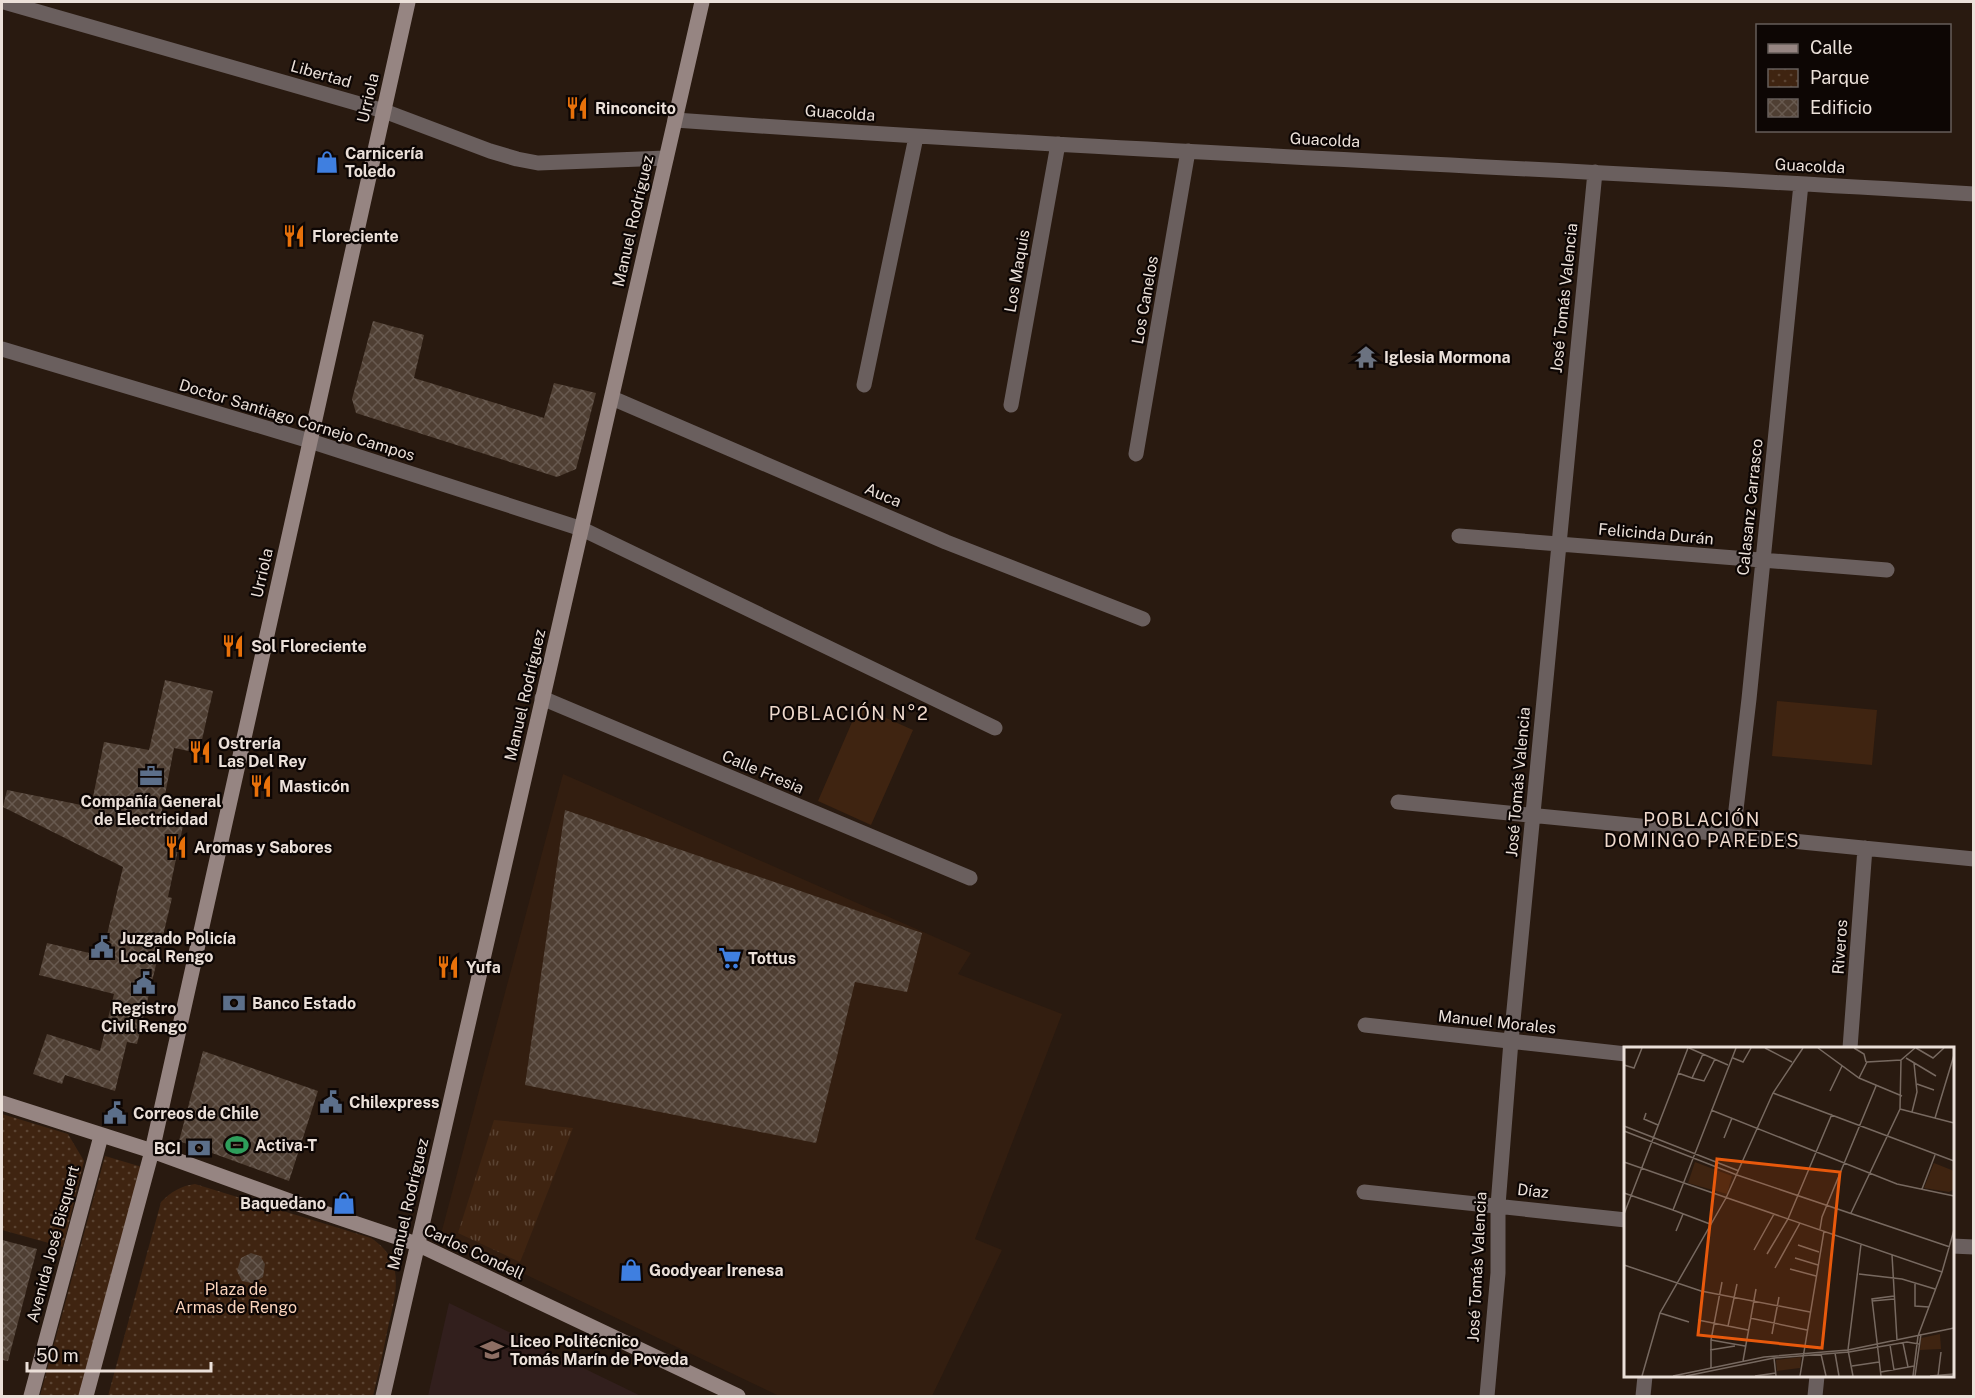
<svg xmlns="http://www.w3.org/2000/svg" width="1975" height="1398" viewBox="0 0 1975 1398" font-family="'Public Sans',sans-serif">
<defs>
<pattern id="grass-tufts" width="24" height="20" patternUnits="userSpaceOnUse" patternTransform="scale(1.5)"><rect width="24" height="20" fill="#3f2411"/><path d="M3 7l-1-3M5 7V3M7 7l1-3M15 17l-1-3M17 17v-4M19 17l1-3" fill="none" stroke="#5b4433"/></pattern>
<pattern id="park-dots" width="8" height="8" patternUnits="userSpaceOnUse" patternTransform="scale(1.5)"><rect width="8" height="8" fill="#3f2411"/><path d="M2 2h.1M6 6h.1" fill="none" stroke="#5b4433" stroke-width="1.8" stroke-linecap="round"/></pattern>
<pattern id="building-cross-hatch" width="8" height="8" patternUnits="userSpaceOnUse" patternTransform="scale(1.5)"><rect width="8" height="8" fill="#4f3f33"/><path d="M0 0l8 8M0 8l8-8" fill="none" stroke="#685a50"/></pattern>
</defs>
<rect width="100%" height="100%" fill="#291a10"/>
<!-- built -->
<path fill="#331e10" d="M 563,774 L 971,953 L 958,974 L 1062,1014 L 975,1239 L 1002,1250 L 932,1396 L 779,1396 L 441,1234 Z"/>
<!-- education -->
<path fill="#321f1d" d="M 449,1303 L 641,1396 L 428,1396 Z"/>
<!-- grass -->
<path fill="url(#grass-tufts)" d="M 494,1120 L 573,1128 L 520,1262 L 458,1233 Z"/>
<!-- park -->
<path fill="url(#park-dots)" d="M 2,1114 L 68,1134 L 84,1161 L 63,1247 L 2,1230 Z
M 105,1156 L 142,1167 L 80,1396 L 40,1396 Z
M 195,1184 L 371,1238 C 408,1262 395,1296 387,1332 C 383,1353 378,1375 373,1396 L 108,1396 L 161,1202 C 172,1191 181,1186 195,1184 Z"/>
<!-- pitch -->
<path fill="#3f2411" d="M 1777,701 L 1877,710 L 1872,765 L 1772,756 Z
M 859,706 L 913,730 L 871,825 L 818,801 Z"/>
<!-- building -->
<path fill="url(#building-cross-hatch)" d="M 373,321 L 424,335 L 414,378 L 544,418 L 554,383 L 596,393 L 576,469 L 557,477 L 356,413 L 352,399 Z
M 165,680 L 213,691 L 199,753 L 174,748 L 160,821 L 183,826 L 168,897 L 172,898 L 137,1044 L 127,1042 L 115,1091 L 65,1075 L 62,1084 L 33,1074 L 47,1034 L 100,1051 L 114,994 L 39,975 L 47,943 L 102,956 L 123,867 L 3,807 L 7,790 L 91,807 L 104,742 L 149,750 Z
M 565,810 L 922,933 L 907,992 L 855,982 L 816,1143 L 525,1085 Z
M 203,1051 L 318,1091 L 289,1181 L 179,1141 Z
M 2,1240 L 37,1249 L 8,1361 L 2,1360 Z
M 251,1253 L 260,1256 L 265,1264 L 263,1277 L 252,1283 L 242,1281 L 237,1271 L 241,1258 Z"/>
<g fill="none" stroke-linecap="round" stroke-linejoin="round">
<!-- minor -->
<path stroke="#6a5f5e" stroke-width="15" d="M 4,2 L 384,111 L 490,151 L 517,159 L 538,163 L 666,158
M 675,120 C 1107,151 1541,167 1974,194
M 2,349 L 310,441 L 582,529 L 995,728
M 864,385 L 916,137
M 612,398 L 946,542 L 1143,619
M 1011,405 L 1058,144
M 1136,454 L 1188,151
M 1459,536 L 1887,570
M 542,698 L 970,878
M 1398,802 L 1974,859
M 1733,835 L 1749,699 L 1801,184
M 1365,1025 L 1626,1054
M 1850,1048 L 1865,848
M 1364,1192 L 1626,1220
M 1952,1246 L 1974,1247
M 1487,1396 L 1498,1273 L 1498,1205 L 1511,1041 L 1595,172
M 1643,1396 L 1645,1376
M 1815,1396 L 1817,1376"/>
<!-- secondary -->
<path stroke="#968582" stroke-width="15" d="M 2,1103 L 152,1151 L 301,1205 L 417,1244 L 738,1396
M 31,1396 L 101,1136
M 86,1396 L 152,1151 L 408,2
M 383,1396 L 702,2"/>
</g>
<!-- icons -->
<defs>
<g id="restaurant-bare" transform="scale(1.8)"><path d="M-5-6h1v4h1v-4h1v4h1v-4h1v5L-1.5 .5V6h-2V.5L-5-1ZM5-6V6H3V1.5H1.5Q1.5-4 5-6Z" fill="#e8710a" stroke="#0d0604" stroke-width="2.5" paint-order="stroke"/></g>
<g id="shop-bare" transform="scale(1.8)"><path d="M-5-2.5h2.3a2.7 3.5 0 0 1 5.4 0H5L5.5 6h-11ZM-1.5-2.5h3a1.5 2.3 0 0 0-3 0Z" fill="#3f7fe0" stroke="#0d0604" stroke-width="2.5" paint-order="stroke"/></g>
<g id="temple-bare" transform="scale(1.8)"><path d="M0-6L5-2H3V0L6.5 2.5H4V6H1.5V3h-3V6H-4V2.5H-6.5L-3 0V-2H-5Z" fill="#6b7280" stroke="#0d0604" stroke-width="2.5" paint-order="stroke"/></g>
<g id="office-bare" transform="scale(1.8)"><path d="M-6-3h4V-5.5h4V-3h4V5H-6ZM-1-4.5V-3h2v-1.5ZM-6 0V1H6V0Z" fill="#5c6f8a" stroke="#0d0604" stroke-width="2.5" paint-order="stroke"/></g>
<g id="civic-bare" transform="scale(1.8)"><path d="M-.6-6.5H3V-4.5H.6V-3L4-1V1h2V6H-6V1h2V-1L-.6-3ZM-1.2 2.5V6h2.4V2.5Z" fill="#5c6f8a" stroke="#0d0604" stroke-width="2.5" paint-order="stroke"/></g>
<g id="supermarket-bare" transform="scale(1.8)"><path d="M-6-5.5h2.5l.6 2H6L4.5 2H-2.5L-4.4-4H-6ZM-1.5 3.2a1.3 1.3 0 1 0 .1 0ZM3 3.2a1.3 1.3 0 1 0 .1 0Z" fill="#3f7fe0" stroke="#0d0604" stroke-width="2.5" paint-order="stroke"/></g>
<g id="bank-bare" transform="scale(1.8)"><path d="M-6-4H6V4H-6ZM0-2.3a2.3 2.3 0 1 0 0 4.6a2.3 2.3 0 1 0 0-4.6Z" fill="#5c6f8a" stroke="#0d0604" stroke-width="2.5" paint-order="stroke"/></g>
<g id="stadium-bare" transform="scale(1.8)"><path d="M0-5a6.5 5 0 1 0 0 10a6.5 5 0 1 0 0-10ZM-3.5-1.8h7v3.6h-7Z" fill="#2e9e5b" stroke="#0d0604" stroke-width="2.5" paint-order="stroke"/></g>
<g id="school-bare" transform="scale(1.8)"><path d="M0-5L7-2L0 1L-7-2ZM-4 1L0 2.5L4 1V4Q0 6-4 4Z" fill="#8d6e63" stroke="#0d0604" stroke-width="2.5" paint-order="stroke"/></g>
</defs>
<g fill-rule="evenodd">
<use href="#restaurant-bare" x="577" y="108"/>
<use href="#shop-bare" x="327" y="162"/>
<use href="#restaurant-bare" x="294" y="236"/>
<use href="#temple-bare" x="1366" y="357"/>
<use href="#restaurant-bare" x="233" y="646"/>
<use href="#restaurant-bare" x="200" y="752"/>
<use href="#office-bare" x="151" y="776"/>
<use href="#restaurant-bare" x="261" y="786"/>
<use href="#restaurant-bare" x="176" y="847"/>
<use href="#civic-bare" x="102" y="947"/>
<use href="#supermarket-bare" x="730" y="958"/>
<use href="#restaurant-bare" x="448" y="967"/>
<use href="#civic-bare" x="144" y="983"/>
<use href="#bank-bare" x="234" y="1003"/>
<use href="#civic-bare" x="331" y="1102"/>
<use href="#civic-bare" x="115" y="1113"/>
<use href="#stadium-bare" x="237" y="1145"/>
<use href="#bank-bare" x="199" y="1148"/>
<use href="#shop-bare" x="344" y="1203"/>
<use href="#shop-bare" x="631" y="1270"/>
<use href="#school-bare" x="492" y="1350"/>
</g>
<g text-anchor="middle" dominant-baseline="central" stroke-width="4.5" stroke-linejoin="round" paint-order="stroke">
<!-- street labels -->
<g font-size="16" fill="#ebe0d9" stroke="#0d0604">
<text transform="translate(321 74) rotate(16)">Libertad</text>
<text transform="translate(368 98) rotate(-77)">Urriola</text>
<text transform="translate(840 113) rotate(4)">Guacolda</text>
<text transform="translate(1325 140) rotate(3)">Guacolda</text>
<text transform="translate(1810 166) rotate(3)">Guacolda</text>
<text transform="translate(633 221) rotate(-77)">Manuel Rodríguez</text>
<text transform="translate(1017 271) rotate(-80)">Los Maquis</text>
<text transform="translate(1564 298) rotate(-84)">José Tomás Valencia</text>
<text transform="translate(1145 300) rotate(-80)">Los Canelos</text>
<text transform="translate(297 420) rotate(17)">Doctor Santiago Cornejo Campos</text>
<text transform="translate(883 495) rotate(23)">Auca</text>
<text transform="translate(1750 507) rotate(-84)">Calasanz Carrasco</text>
<text transform="translate(1656 534) rotate(5)">Felicinda Durán</text>
<text transform="translate(262 573) rotate(-77)">Urriola</text>
<text transform="translate(525 695) rotate(-77)">Manuel Rodríguez</text>
<text transform="translate(763 772) rotate(23)">Calle Fresia</text>
<text transform="translate(1518 782) rotate(-85)">José Tomás Valencia</text>
<text transform="translate(1840 947) rotate(-86)">Riveros</text>
<text transform="translate(1497 1022) rotate(6)">Manuel Morales</text>
<text transform="translate(1533 1191) rotate(6)">Díaz</text>
<text transform="translate(408 1204) rotate(-77)">Manuel Rodríguez</text>
<text transform="translate(53 1244) rotate(-75)">Avenida José Bisquert</text>
<text transform="translate(474 1252) rotate(25)">Carlos Condell</text>
<text transform="translate(1477 1267) rotate(-87)">José Tomás Valencia</text>
</g>
<!-- poi labels -->
<g font-size="16" font-weight="bold" fill="#ebe0d9" stroke="#0d0604" text-anchor="start">
<text x="595" y="108">Rinconcito</text>
<text x="345" y="153">Carnicería<tspan x="345" dy="18">Toledo</tspan></text>
<text x="312" y="236">Floreciente</text>
<text x="1384" y="357">Iglesia Mormona</text>
<text x="251" y="646">Sol Floreciente</text>
<text x="218" y="743">Ostrería<tspan x="218" dy="18">Las Del Rey</tspan></text>
<text x="279" y="786">Masticón</text>
<text x="151" y="801" text-anchor="middle">Compañía General<tspan x="151" dy="18">de Electricidad</tspan></text>
<text x="194" y="847">Aromas y Sabores</text>
<text x="120" y="938">Juzgado Policía<tspan x="120" dy="18">Local Rengo</tspan></text>
<text x="748" y="958">Tottus</text>
<text x="466" y="967">Yufa</text>
<text x="252" y="1003">Banco Estado</text>
<text x="144" y="1008" text-anchor="middle">Registro<tspan x="144" dy="18">Civil Rengo</tspan></text>
<text x="349" y="1102">Chilexpress</text>
<text x="133" y="1113">Correos de Chile</text>
<text x="255" y="1145">Activa-T</text>
<text x="181" y="1148" text-anchor="end">BCI</text>
<text x="326" y="1203" text-anchor="end">Baquedano</text>
<text x="649" y="1270">Goodyear Irenesa</text>
<text x="510" y="1341">Liceo Politécnico<tspan x="510" dy="18">Tomás Marín de Poveda</tspan></text>
</g>
<!-- park labels -->
<g font-size="16" fill="#fad3bb" stroke="#0d0604">
<text x="236" y="1289">Plaza de<tspan x="236" dy="18">Armas de Rengo</tspan></text>
</g>
<!-- neighbourhood labels -->
<g font-size="18" letter-spacing="1.5" fill="#efd9cc" stroke="#0d0604">
<text x="849" y="713">POBLACIÓN N°2</text>
<text x="1702" y="819">POBLACIÓN<tspan x="1702" dy="21">DOMINGO PAREDES</tspan></text>
</g>
</g>
<!-- overview -->
<g transform="translate(1624 1047)">
<rect width="330" height="330" fill="#291a10"/>
<path d="M 316,287 L 317,302 L 296,303 L 297,291 Z" fill="#3f2411"/>
<path d="M 71,115 L 108,129 L 103,147 L 64,136 ZM 177,310 L 176,321 L 153,324 L 152,313 Z" fill="#3f2411"/>
<path d="M 310,116 L 330,124 L 330,142 L 325,145 L 300,141 Z" fill="#3f2411"/>
<path fill="none" stroke="#776960" stroke-width="1.5" d="M 65,1 L 104,18M 141,1 L 168,15M 194,1 L 235,31 L 278,49M 230,1 L 240,7 L 242,15M 292,1 L 309,11 L 320,1M 109,11 L 119,15 L 127,1M 282,11 L 312,29M 0,18 L 10,21 L 18,1M 54,26 L 68,31 L 79,7M 68,31 L 80,34 L 91,12M 235,31 L 243,15 L 277,13 L 291,1M 293,37 L 310,43M 206,44 L 218,19M 149,46 L 330,114M 276,62 L 330,76M 87,63 L 273,137 L 330,149M 288,65 L 293,45 L 290,16M 22,66 L 20,72 L 34,78M 311,71 L 330,8M 0,79 L 115,124M 0,84 L 113,128 L 326,200M 100,91 L 108,71M 0,115 L 60,136M 60,136 L 318,225 L 330,183M 298,142 L 311,108M 0,146 L 49,163M 227,166 L 276,62 L 277,13M 0,167 L 64,1M 86,177 L 49,163 L 112,1M 196,182 L 198,170 L 252,39M 52,184 L 59,167M 174,198 L 195,205M 130,203 L 150,167M 143,207 L 164,172 L 208,67M 268,208 L 273,293M 171,211 L 194,218M 0,218 L 77,244 L 186,265M 151,221 L 176,176M 166,222 L 192,229M 235,227 L 278,232 L 311,242M 291,236 L 291,259 L 305,260M 248,254 L 270,252M 36,266 L 65,275M 126,271 L 183,283M 74,273 L 124,283M 104,279 L 113,237M 148,287 L 155,250M 87,293 L 121,299M 279,296 L 284,320M 266,298 L 270,323M 86,303 L 111,299M 211,306 L 215,329M 197,307 L 202,329M 150,311 L 152,329M 119,314 L 132,242M 228,319 L 255,315M 87,321 L 87,293 L 98,235M 257,325 L 290,319M 18,329 L 36,266 L 102,151 L 149,46 L 179,1M 49,329 L 140,310 L 224,303 L 330,281M 62,329 L 150,311 L 225,305 L 283,295 L 295,297M 131,329 L 152,326M 176,329 L 200,184M 229,329 L 224,303 L 237,197M 257,329 L 248,252 L 270,249M 289,329 L 294,289 L 318,225M 291,329 L 297,287M 306,329 L 330,327M 314,329 L 317,305"/>
<path fill="#e8590c" fill-opacity="0.15" stroke="#e8590c" stroke-width="3" d="M 93,112 L 216,125 L 198,301 L 74,288 Z"/>
<rect width="330" height="330" fill="none" stroke="#ebe0d9" stroke-width="3"/>
</g>
<!-- border -->
<rect width="1975" height="1398" fill="none" stroke="#ebe0d9" stroke-width="6"/>
<!-- legend -->
<rect x="1756" y="24" width="195" height="108" fill="#0d0604" stroke="#665d59" stroke-width="1.5"/>
<rect x="1768" y="44" width="30" height="9" fill="#968582" stroke="#665d59" stroke-width="1.5"/>
<text x="1810" y="54" font-size="18" fill="#ebe0d9">Calle</text>
<rect x="1768" y="69" width="30" height="18" fill="url(#park-dots)" stroke="#665d59" stroke-width="1.5"/>
<text x="1810" y="84" font-size="18" fill="#ebe0d9">Parque</text>
<rect x="1768" y="99" width="30" height="18" fill="url(#building-cross-hatch)" stroke="#665d59" stroke-width="1.5"/>
<text x="1810" y="114" font-size="18" fill="#ebe0d9">Edificio</text>
<!-- scale -->
<path d="M27 1362v9h184v-9" fill="none" stroke="#ebe0d9" stroke-width="3"/>
<text x="36" y="1362" font-size="18" fill="#ebe0d9" stroke="#0d0604" stroke-width="4.5" paint-order="stroke">50 m</text>
</svg>
